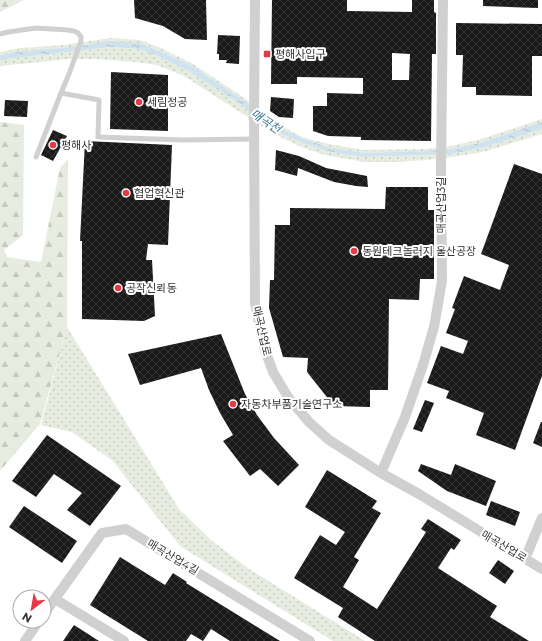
<svg xmlns="http://www.w3.org/2000/svg" width="542" height="641" viewBox="0 0 542 641" font-family="Montserrat,'Noto Sans KR',sans-serif">
<defs>
<pattern id="grass-dots" width="8" height="8" patternUnits="userSpaceOnUse"><rect width="8" height="8" fill="#e6ecdf"/><path d="M2 2h.1M6 6h.1" fill="none" stroke="#c6cbc0" stroke-width="1.8" stroke-linecap="round"/></pattern>
<pattern id="forest-firs" width="22" height="20" patternUnits="userSpaceOnUse"><rect width="22" height="20" fill="#e6ecdf"/><path d="M5 1l3.5 6h-7zM16 11l3.5 6h-7z" fill="#c6cbc0"/></pattern>
<pattern id="water-ripples" width="26" height="14" patternUnits="userSpaceOnUse"><rect width="26" height="14" fill="#cfe2ee"/><path d="M2 4q2-2 4 0t4 0M15 11q2-2 4 0t4 0" fill="none" stroke="#b2c2cd"/></pattern>
<pattern id="building-cross-hatch" width="8" height="8" patternUnits="userSpaceOnUse"><rect width="8" height="8" fill="#1a1a1a"/><path d="M0 0l8 8M0 8l8-8" fill="none" stroke="#333"/></pattern>
</defs>
<rect width="100%" height="100%" fill="#fff"/>
<!-- grass -->
<path fill="url(#grass-dots)" d="M 110,38 L 140,40 L 163,49 L 193,64 L 237,93 L 267,115 L 287,129 L 304,138 L 329,144 L 363,150 L 426,149 L 451,146 L 478,140 L 542,119 L 542,122 L 479,143 L 451,149 L 426,151 L 364,153 L 327,147 L 304,140 L 286,131 L 236,95 L 192,66 L 162,52 L 140,43 L 22,51 L 0,55 L 0,52 L 21,48 L 64,45 Z
M 111,47 L 139,49 L 160,57 L 188,71 L 233,99 L 264,122 L 284,135 L 303,143 L 326,151 L 363,157 L 451,154 L 481,148 L 542,129 L 542,134 L 483,152 L 452,157 L 426,160 L 395,162 L 364,162 L 325,155 L 301,147 L 282,138 L 262,126 L 184,76 L 157,65 L 136,62 L 97,59 L 69,59 L 0,66 L 0,60 L 22,57 Z
M 67,327 L 179,509 L 211,540 L 249,569 L 365,641 L 333,641 L 180,546 L 113,461 L 72,432 L 41,425 Z"/>
<!-- forest -->
<path fill="url(#forest-firs)" d="M 0,0 L 24,0 L 0,12 Z
M 0,122 L 24,125 L 23,235 L 4,250 L 7,257 L 41,262 L 60,168 L 68,159 L 67,327 L 40,424 L 0,471 Z"/>
<!-- water -->
<path fill="url(#water-ripples)" d="M 110,41 L 140,43 L 162,52 L 192,66 L 236,95 L 286,131 L 304,139 L 327,147 L 364,153 L 426,151 L 451,149 L 479,143 L 542,122 L 542,129 L 481,148 L 451,154 L 363,157 L 326,151 L 303,143 L 284,135 L 264,122 L 233,99 L 188,71 L 160,57 L 139,49 L 111,47 L 22,57 L 0,60 L 0,55 L 22,51 L 64,48 Z"/>
<!-- building -->
<path fill="url(#building-cross-hatch)" fill-rule="evenodd" d="M 134,0 L 206,0 L 207,40 L 185,39 L 163,26 L 135,18 Z
M 272,0 L 347,0 L 347,11 L 412,12 L 412,0 L 434,0 L 434,12 L 436,13 L 436,54 L 432,54 L 431,141 L 361,140 L 361,137 L 328,136 L 313,131 L 313,106 L 327,106 L 327,93 L 363,94 L 363,78 L 297,77 L 297,84 L 271,84 ZM 392,53 L 410,54 L 409,80 L 392,80 Z
M 483,0 L 538,0 L 538,8 L 483,6 Z
M 456,23 L 542,24 L 542,56 L 532,56 L 532,96 L 476,95 L 476,87 L 462,87 L 463,55 L 456,55 Z
M 218,35 L 240,36 L 239,64 L 226,63 L 227,60 L 219,60 L 219,54 L 217,54 Z
M 111,72 L 168,75 L 168,131 L 110,129 Z
M 271,97 L 294,99 L 293,118 L 279,117 L 270,111 Z
M 5,100 L 28,101 L 27,117 L 4,116 Z
M 53,130 L 67,136 L 53,161 L 41,155 Z
M 85,141 L 172,145 L 168,245 L 148,244 L 146,260 L 152,260 L 155,316 L 144,321 L 82,319 L 82,241 L 80,241 Z
M 276,150 L 299,156 L 326,168 L 367,176 L 368,187 L 356,186 L 334,182 L 298,168 L 297,176 L 275,170 Z
M 514,164 L 542,174 L 542,376 L 515,450 L 476,435 L 484,413 L 446,398 L 449,391 L 427,383 L 441,346 L 463,354 L 468,341 L 446,333 L 455,309 L 452,308 L 464,276 L 500,290 L 509,265 L 481,254 Z
M 386,187 L 428,187 L 428,210 L 434,210 L 434,279 L 420,279 L 419,300 L 389,299 L 388,390 L 370,390 L 370,407 L 334,406 L 307,372 L 308,358 L 283,357 L 269,308 L 270,280 L 274,280 L 275,225 L 290,225 L 290,208 L 385,209 Z
M 221,334 L 245,394 L 257,415 L 274,438 L 299,465 L 278,486 L 260,469 L 250,476 L 223,441 L 233,435 L 220,413 L 209,390 L 201,368 L 140,385 L 128,354 Z
M 425,400 L 434,403 L 422,432 L 413,429 Z
M 541,422 L 542,422 L 542,447 L 533,443 Z
M 47,435 L 121,486 L 90,526 L 67,510 L 82,493 L 54,474 L 36,497 L 12,481 Z
M 421,464 L 451,475 L 455,464 L 496,481 L 486,506 L 447,491 L 418,471 Z
M 327,470 L 377,501 L 372,508 L 381,513 L 354,557 L 359,560 L 343,587 L 377,609 L 426,532 L 421,529 L 428,519 L 461,540 L 454,550 L 451,548 L 438,568 L 497,606 L 490,617 L 529,641 L 375,641 L 338,617 L 343,608 L 294,578 L 320,535 L 336,545 L 345,532 L 305,507 Z
M 491,501 L 520,512 L 515,526 L 486,515 Z
M 24,506 L 77,541 L 62,563 L 9,527 Z
M 120,557 L 165,585 L 173,573 L 187,582 L 186,583 L 280,641 L 230,641 L 211,629 L 203,641 L 191,634 L 186,641 L 148,641 L 90,605 Z
M 498,560 L 514,571 L 505,584 L 489,573 Z
M 74,625 L 99,641 L 63,641 Z"/>
<g fill="none" stroke-linecap="round" stroke-linejoin="round">
<!-- lane -->
<path stroke="#d0d0d0" stroke-width="5" d="M 0,34 L 8,32 L 36,28 L 68,30 L 74,31 L 78,33 L 81,37 L 81,41 L 69,74 L 61,93
M 36,157 L 61,93 L 99,100 L 98,137 L 182,140 L 254,139"/>
<!-- street -->
<path stroke="#d0d0d0" stroke-width="10" d="M 255,0 L 254,117 L 255,303 L 264,347 L 273,372 L 288,397 L 309,422 L 329,440 L 381,473 L 419,494 L 542,569
M 381,473 L 405,417 L 423,365 L 434,327 L 442,281 L 441,167 L 443,0
M 525,559 L 542,518
M 55,599 L 124,641
M 44,614 L 102,533 L 126,529 L 310,641
M 25,641 L 39,621"/>
</g>
<!-- markers -->
<g fill="#e63946" stroke="#fff" stroke-width="1.5">
<rect x="263" y="50" width="8" height="8" rx="2"/>
<circle cx="139" cy="102" r="4"/>
<circle cx="53" cy="145" r="4"/>
<circle cx="126" cy="193" r="4"/>
<circle cx="354" cy="251" r="4"/>
<circle cx="118" cy="288" r="4"/>
<circle cx="233" cy="404" r="4"/>
</g>
<g text-anchor="middle" dominant-baseline="central" stroke-width="4" stroke-linejoin="round" paint-order="stroke">
<!-- poi labels -->
<g font-size="11" fill="#333" stroke="#fff" text-anchor="start">
<text x="275" y="54">평해사입구</text>
<text x="147" y="102">세림정공</text>
<text x="61" y="145">평해사</text>
<text x="134" y="193">협업혁신관</text>
<text x="362" y="251">동원테크놀러지 울산공장</text>
<text x="126" y="288">공작신뢰동</text>
<text x="241" y="404">자동차부품기술연구소</text>
</g>
<!-- street labels -->
<g font-size="11" fill="#333" stroke="#fff">
<text transform="translate(441 205) rotate(-90)">매곡산업3길</text>
<text transform="translate(262 331) rotate(77)">매곡산업로</text>
<text transform="translate(504 546) rotate(31)">매곡산업로</text>
<text transform="translate(173 557) rotate(31)">매곡산업4길</text>
</g>
<!-- water labels -->
<g font-size="12" font-style="italic" fill="#3f7597" stroke="#fff">
<text transform="translate(266 121) rotate(34)">매곡천</text>
</g>
</g>
<!-- north arrow -->
<g transform="translate(32 609) rotate(211)"><circle r="19" fill="#ffffff" stroke="#adadad"/>
<path d="M0-3L7 15L0 10L-7 15Z" fill="#e63946"/>
<text y="-6" font-size="11" font-weight="bold" text-anchor="middle" fill="#333333">N</text>
</g>
</svg>
